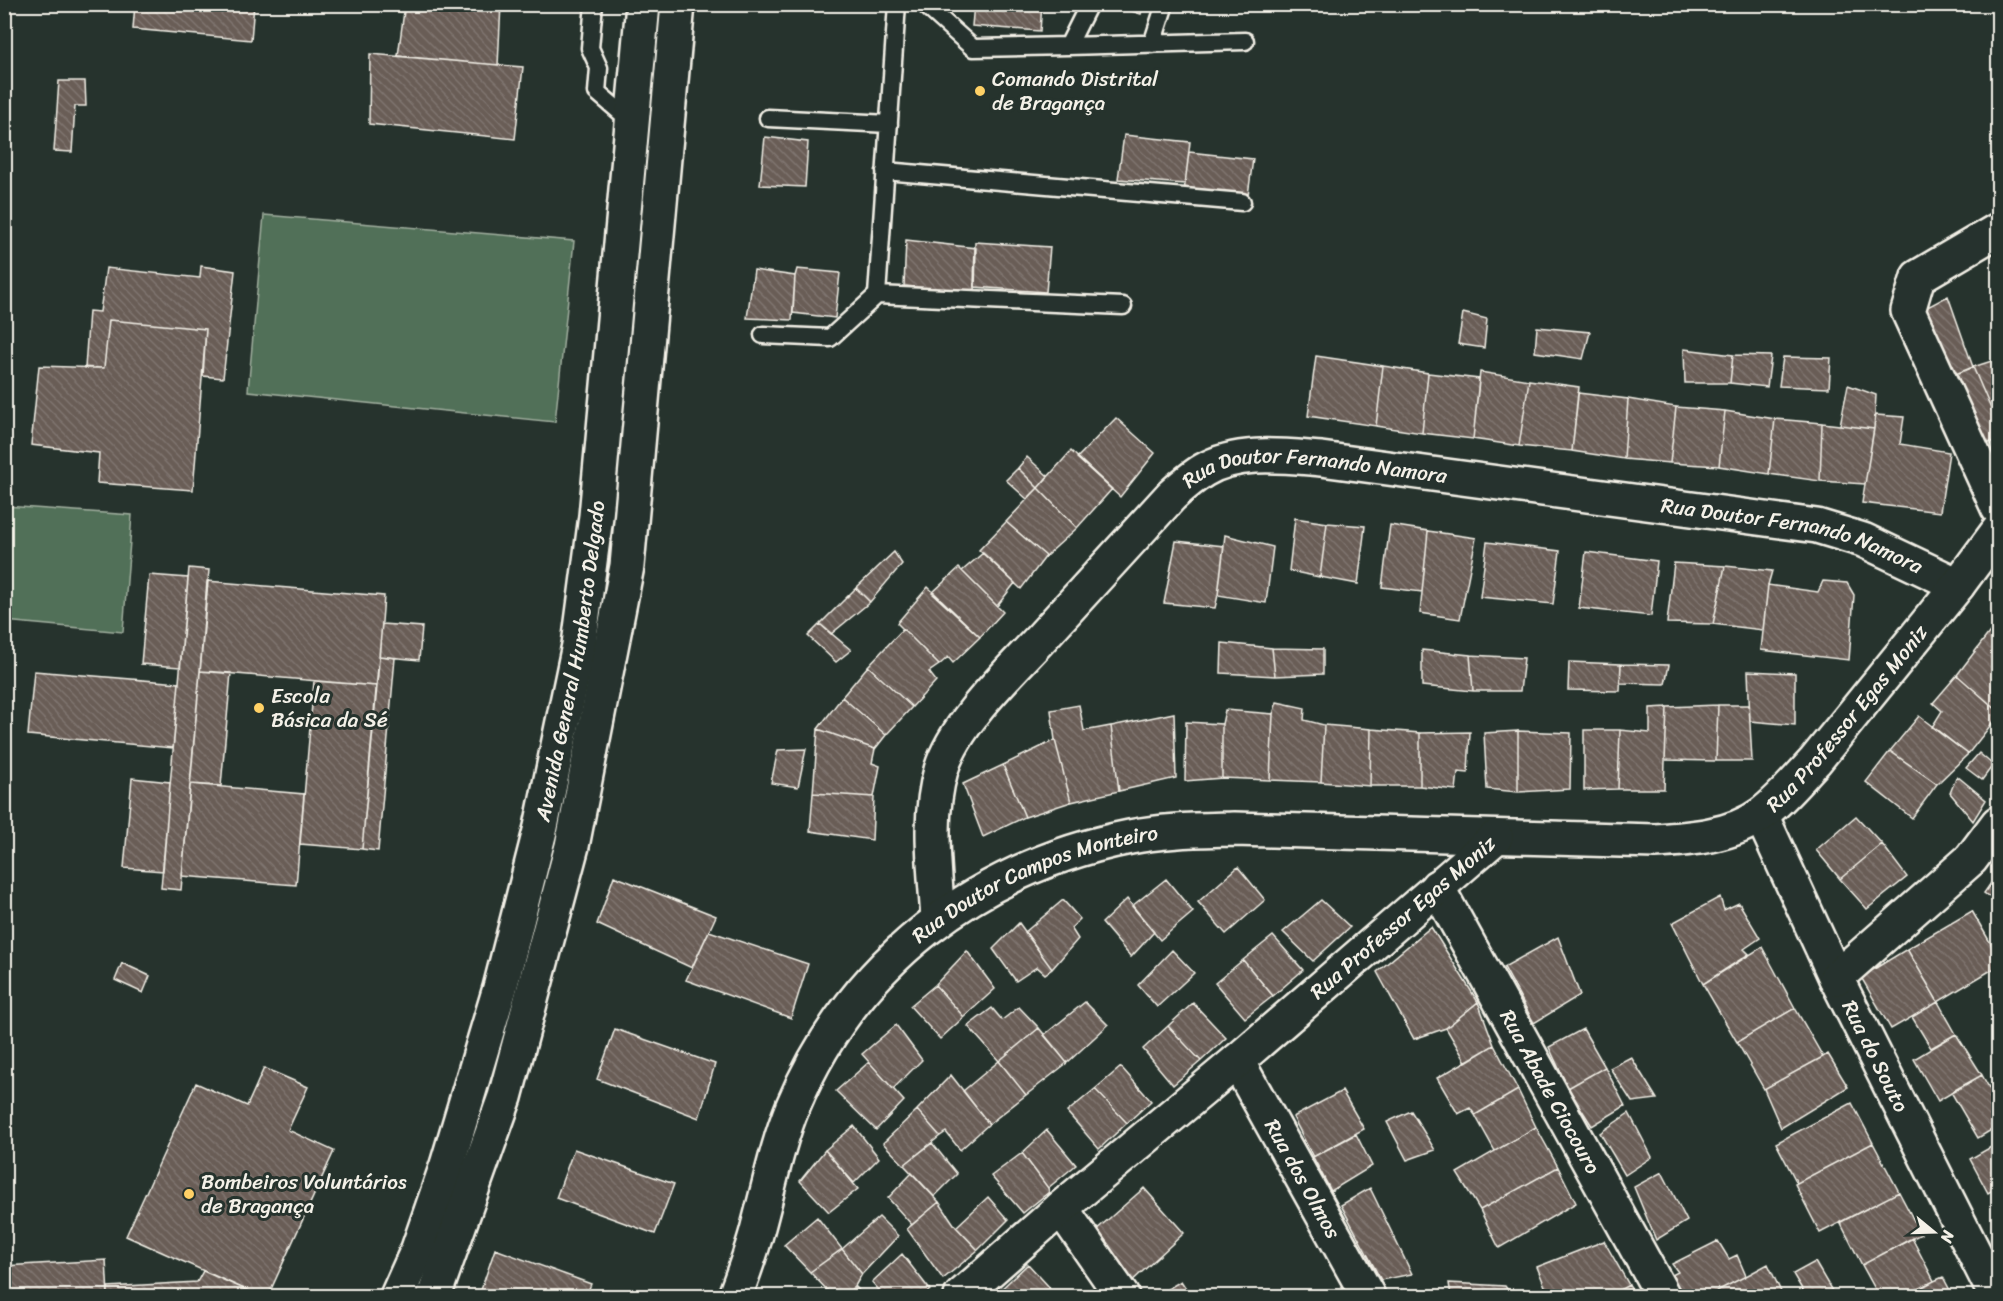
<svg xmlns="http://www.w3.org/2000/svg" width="2003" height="1301" viewBox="0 0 2003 1301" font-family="Sriracha,sans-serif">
<defs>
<pattern id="building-back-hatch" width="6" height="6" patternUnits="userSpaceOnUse" patternTransform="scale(1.5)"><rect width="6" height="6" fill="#695d57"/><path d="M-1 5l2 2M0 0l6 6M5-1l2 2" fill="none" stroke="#7f756f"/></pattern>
</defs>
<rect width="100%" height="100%" fill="#26332d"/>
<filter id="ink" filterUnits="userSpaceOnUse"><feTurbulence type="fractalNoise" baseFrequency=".0167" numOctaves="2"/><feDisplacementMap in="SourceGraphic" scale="12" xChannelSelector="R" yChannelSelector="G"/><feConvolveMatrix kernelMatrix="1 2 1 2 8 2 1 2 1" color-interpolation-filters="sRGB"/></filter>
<g filter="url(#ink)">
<!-- pitch -->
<path fill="#516f58" stroke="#a2b0a0" stroke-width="1.5" d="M 264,215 L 574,241 L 555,422 L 248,391 Z
M 5,506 L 132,515 L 123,632 L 5,621 Z"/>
<!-- building -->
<path fill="url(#building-back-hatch)" stroke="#f4f1e8" stroke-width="1.5" d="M 135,4 L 254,4 L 251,40 L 133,29 Z
M 325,4 L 405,4 L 404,12 Z
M 405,4 L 501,4 L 498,65 L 398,56 Z
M 974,4 L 1042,4 L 1040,31 L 972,26 Z
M 1120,4 L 1144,4 L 1141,14 L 1119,7 Z
M 370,54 L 523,67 L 515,139 L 369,124 Z
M 59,81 L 85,81 L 86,106 L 75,106 L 72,152 L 54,151 Z
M 1124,135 L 1190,142 L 1185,184 L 1118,179 Z
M 765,137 L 808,142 L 805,187 L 760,185 Z
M 1189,152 L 1253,159 L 1248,195 L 1184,192 Z
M 906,240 L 976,248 L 975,292 L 904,286 Z
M 975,242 L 1050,247 L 1046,292 L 974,287 Z
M 201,266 L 235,271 L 223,378 L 203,376 L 206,329 L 109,320 L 104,368 L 85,368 L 89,311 L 100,312 L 106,268 L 200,278 Z
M 797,269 L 840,273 L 835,318 L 793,313 L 795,276 Z
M 754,270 L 795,276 L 792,320 L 747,318 Z
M 1948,296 L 1973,367 L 1948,377 L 1920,311 Z
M 1463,313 L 1487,319 L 1484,348 L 1458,344 Z
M 109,320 L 206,329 L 193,490 L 97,483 L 99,453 L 31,445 L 39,366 L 104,368 Z
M 1537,327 L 1590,332 L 1583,359 L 1535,352 Z
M 1684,349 L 1733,355 L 1730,383 L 1685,383 Z
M 1733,355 L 1771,356 L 1767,387 L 1730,383 Z
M 1316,356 L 1383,366 L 1376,426 L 1308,416 Z
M 1783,357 L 1831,358 L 1829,388 L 1779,386 Z
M 1998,359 L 1998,425 L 1973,367 Z
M 1383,366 L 1428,373 L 1422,433 L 1376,426 Z
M 1973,367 L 1998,425 L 1998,438 L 1976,451 L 1948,377 Z
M 1480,372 L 1529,380 L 1519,446 L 1473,439 Z
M 1428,373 L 1479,379 L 1473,439 L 1422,433 Z
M 1529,380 L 1579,387 L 1572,451 L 1519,446 Z
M 1848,385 L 1876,395 L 1874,429 L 1840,425 Z
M 1578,393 L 1628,399 L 1624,459 L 1572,451 Z
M 1628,399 L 1676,407 L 1670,463 L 1624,459 Z
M 1676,407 L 1725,411 L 1719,466 L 1670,463 Z
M 1725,411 L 1775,419 L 1769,474 L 1719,466 Z
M 1876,415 L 1904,417 L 1900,444 L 1949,452 L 1940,512 L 1862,503 Z
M 1116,418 L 1155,453 L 1120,497 L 1077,458 Z
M 1775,419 L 1822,423 L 1820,481 L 1769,474 Z
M 1822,423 L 1874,429 L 1865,484 L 1820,481 Z
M 1071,451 L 1112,489 L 1077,528 L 1038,488 Z
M 1027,457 L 1048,476 L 1038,488 L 1018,468 Z
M 1018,468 L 1038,488 L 1027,499 L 1006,480 Z
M 1038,488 L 1077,528 L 1046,556 L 1006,522 Z
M 1295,518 L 1327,523 L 1320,577 L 1289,571 Z
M 1006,522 L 1046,556 L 1021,589 L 979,550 Z
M 1327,523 L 1365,526 L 1358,584 L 1320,577 Z
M 1390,525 L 1428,531 L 1422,592 L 1382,587 Z
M 1428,531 L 1476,538 L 1460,619 L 1420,613 Z
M 1225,535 L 1273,547 L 1266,603 L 1218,595 Z
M 1176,541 L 1224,546 L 1218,595 L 1215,608 L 1164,603 Z
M 1487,542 L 1560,551 L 1553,604 L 1480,597 Z
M 894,552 L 902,564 L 870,602 L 856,588 Z
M 1586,552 L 1657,561 L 1651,616 L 1579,608 Z
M 983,553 L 1015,583 L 997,606 L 962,571 Z
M 1674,563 L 1725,566 L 1713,624 L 1667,623 Z
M 1725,566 L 1772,571 L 1768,585 L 1763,630 L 1713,624 Z
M 189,568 L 209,570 L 181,890 L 161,888 Z
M 959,568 L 1003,612 L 980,637 L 932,593 Z
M 149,575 L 188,578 L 180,667 L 141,664 Z
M 207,581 L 384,596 L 377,686 L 200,671 Z
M 1823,581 L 1847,583 L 1854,595 L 1849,660 L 1761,650 L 1768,585 L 1818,592 Z
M 928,587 L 980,637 L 953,663 L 948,657 L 939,665 L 897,623 Z
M 856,588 L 870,602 L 831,634 L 820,624 Z
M 382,624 L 422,627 L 419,660 L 379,656 Z
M 820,624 L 851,650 L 836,662 L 808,636 Z
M 903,629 L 939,665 L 929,672 L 936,681 L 912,707 L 868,666 Z
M 1992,629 L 1998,634 L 1998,711 L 1957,675 Z
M 1222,643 L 1272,648 L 1275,676 L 1221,673 Z
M 1272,648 L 1323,649 L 1323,674 L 1275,676 Z
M 1422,650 L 1470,655 L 1473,691 L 1422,686 Z
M 1470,655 L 1524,658 L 1520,691 L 1473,691 Z
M 379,656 L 395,658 L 378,851 L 362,849 Z
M 1569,662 L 1621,664 L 1620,691 L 1568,690 Z
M 1621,664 L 1669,665 L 1665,684 L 1620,683 Z
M 868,666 L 912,707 L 886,735 L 842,697 Z
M 34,671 L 179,683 L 173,748 L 28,735 Z
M 200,671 L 231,673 L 221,786 L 190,784 Z
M 1748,671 L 1795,673 L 1795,725 L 1750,721 Z
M 1957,675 L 1998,711 L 1998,716 L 1968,754 L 1932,727 L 1942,711 L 1933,703 Z
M 314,681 L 377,686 L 362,849 L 300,844 Z
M 842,697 L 886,735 L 875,749 L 818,729 Z
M 1277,702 L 1305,708 L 1304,720 L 1324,725 L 1321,782 L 1270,780 L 1273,714 Z
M 1079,705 L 1084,731 L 1111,726 L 1119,791 L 1071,802 L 1055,740 L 1051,710 Z
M 1718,705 L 1716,761 L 1665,760 L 1667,707 Z
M 1718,705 L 1749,705 L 1752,761 L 1716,761 Z
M 1667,707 L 1664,789 L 1618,789 L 1620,730 L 1650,733 L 1650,708 Z
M 1225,710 L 1273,714 L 1270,780 L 1222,778 L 1222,724 Z
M 1174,713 L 1176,778 L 1119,791 L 1111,726 Z
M 1919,716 L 1968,754 L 1937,784 L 1890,751 Z
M 1186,722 L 1222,724 L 1222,778 L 1185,781 Z
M 1324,725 L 1371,729 L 1370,786 L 1321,782 Z
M 818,729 L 875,749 L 872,763 L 880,766 L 874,797 L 813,793 Z
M 1371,729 L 1420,733 L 1420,786 L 1370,786 Z
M 1584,730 L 1620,730 L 1618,789 L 1584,790 Z
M 1518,731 L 1518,792 L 1487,789 L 1484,733 Z
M 1518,731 L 1571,733 L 1570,789 L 1518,792 Z
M 1470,732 L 1468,773 L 1458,772 L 1456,790 L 1420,786 L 1420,733 Z
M 1055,740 L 1071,802 L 1025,817 L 1003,765 Z
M 806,749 L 798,787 L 771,783 L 778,750 Z
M 1890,751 L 1937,784 L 1912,818 L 1866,782 Z
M 1979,753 L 1993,765 L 1982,780 L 1966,768 Z
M 1003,765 L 1025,817 L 983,837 L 963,784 Z
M 1957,776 L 1986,800 L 1973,821 L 1950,793 Z
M 132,778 L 170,782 L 163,871 L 124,868 Z
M 190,784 L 304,794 L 296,885 L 182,876 Z
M 813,793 L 874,797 L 872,840 L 810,831 Z
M 1856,816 L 1882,844 L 1840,879 L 1816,850 Z
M 1882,844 L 1907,877 L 1867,909 L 1840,879 Z
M 1238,867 L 1265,900 L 1226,934 L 1198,902 Z
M 1998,873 L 1998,903 L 1984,893 Z
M 614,876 L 716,916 L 692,968 L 597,924 Z
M 1166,879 L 1193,912 L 1160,940 L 1132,906 Z
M 1720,897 L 1724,910 L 1739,903 L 1760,938 L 1744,949 L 1749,954 L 1703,984 L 1672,923 Z
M 1127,899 L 1154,932 L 1131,957 L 1102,923 Z
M 1063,900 L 1080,919 L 1071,928 L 1078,939 L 1052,969 L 1025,932 Z
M 1321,900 L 1350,927 L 1313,961 L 1283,932 Z
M 1972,911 L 1998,956 L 1998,966 L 1938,1002 L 1907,949 Z
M 1019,923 L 1052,969 L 1045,974 L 1037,967 L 1016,981 L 993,949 Z
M 1431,927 L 1478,1002 L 1446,1028 L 1414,1039 L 1377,972 Z
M 709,931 L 808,964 L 791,1018 L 686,980 Z
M 1273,936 L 1303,970 L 1273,996 L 1243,960 Z
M 1558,937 L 1580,995 L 1534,1023 L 1504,967 Z
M 1762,947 L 1795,1008 L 1737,1042 L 1703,984 Z
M 1907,949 L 1938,1002 L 1891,1029 L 1861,977 Z
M 1172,950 L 1194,973 L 1157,1007 L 1138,985 Z
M 967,951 L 995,989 L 964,1017 L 935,985 Z
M 1243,960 L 1273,996 L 1245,1018 L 1215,983 Z
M 122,963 L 150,976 L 143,993 L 115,980 Z
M 935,985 L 964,1017 L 940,1039 L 910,1006 Z
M 1085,1002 L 1108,1025 L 1067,1063 L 1044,1035 Z
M 1478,1002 L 1494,1045 L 1466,1062 L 1446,1028 Z
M 1938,1002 L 1956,1034 L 1931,1048 L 1912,1017 Z
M 1193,1003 L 1226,1038 L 1201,1061 L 1168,1026 Z
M 1019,1007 L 1039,1028 L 999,1061 L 968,1026 L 992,1008 L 1002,1020 Z
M 1795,1008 L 1823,1057 L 1764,1089 L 1737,1042 Z
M 896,1025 L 922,1060 L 893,1089 L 862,1054 Z
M 1168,1026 L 1201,1061 L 1173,1085 L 1143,1049 Z
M 1039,1028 L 1067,1063 L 1026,1095 L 999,1061 Z
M 615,1029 L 715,1064 L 699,1118 L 597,1079 Z
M 1583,1029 L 1605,1067 L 1568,1088 L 1549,1047 Z
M 1956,1034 L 1982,1075 L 1938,1101 L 1914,1059 Z
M 1494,1045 L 1518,1090 L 1475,1115 L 1470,1108 L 1458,1114 L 1437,1078 Z
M 1828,1054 L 1848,1087 L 1781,1128 L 1764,1089 Z
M 1631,1057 L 1657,1099 L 1632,1102 L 1610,1068 Z
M 999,1061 L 1026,1095 L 989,1124 L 963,1091 Z
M 869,1062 L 904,1101 L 876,1130 L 836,1091 Z
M 1121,1067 L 1151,1101 L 1127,1123 L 1095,1089 Z
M 1605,1067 L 1625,1106 L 1592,1126 L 1568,1088 Z
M 264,1068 L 308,1087 L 288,1130 L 334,1151 L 268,1296 L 260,1296 L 126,1236 L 196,1083 L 247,1106 Z
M 951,1075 L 989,1124 L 960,1150 L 946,1132 L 940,1136 L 917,1110 Z
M 1982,1075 L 1998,1104 L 1998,1126 L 1978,1138 L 1951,1092 Z
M 1095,1089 L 1127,1123 L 1099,1149 L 1067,1112 Z
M 1518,1090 L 1536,1127 L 1495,1151 L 1475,1115 Z
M 1342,1091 L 1364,1129 L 1313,1157 L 1293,1117 Z
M 1852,1103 L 1873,1143 L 1797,1183 L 1776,1143 Z
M 917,1110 L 940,1136 L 904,1165 L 883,1143 Z
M 1411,1111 L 1435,1150 L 1407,1160 L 1387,1122 Z
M 1629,1113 L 1652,1157 L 1625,1175 L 1600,1133 Z
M 854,1126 L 879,1158 L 854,1183 L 825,1150 Z
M 1536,1127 L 1558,1167 L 1480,1210 L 1457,1173 Z
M 1047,1130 L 1076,1165 L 1048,1188 L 1022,1153 Z
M 1356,1134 L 1372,1166 L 1331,1191 L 1313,1157 Z
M 932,1143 L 957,1174 L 934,1197 L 904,1165 Z
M 1873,1143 L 1899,1192 L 1820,1233 L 1795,1184 Z
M 1998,1143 L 1998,1187 L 1988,1193 L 1970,1159 Z
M 574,1149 L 674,1184 L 655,1234 L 556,1198 Z
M 825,1150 L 858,1189 L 829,1212 L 800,1181 Z
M 1022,1153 L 1048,1188 L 1049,1192 L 1023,1213 L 991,1176 Z
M 1558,1167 L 1576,1203 L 1499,1248 L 1480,1210 Z
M 1662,1172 L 1687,1221 L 1656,1240 L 1634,1187 Z
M 912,1173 L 939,1202 L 912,1225 L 888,1198 Z
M 1144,1188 L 1184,1233 L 1129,1284 L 1087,1238 Z
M 1370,1188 L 1412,1274 L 1381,1280 L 1341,1205 Z
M 1899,1192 L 1921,1234 L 1862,1265 L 1840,1222 Z
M 988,1197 L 1008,1220 L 978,1250 L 956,1227 Z
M 939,1202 L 956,1227 L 978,1250 L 943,1279 L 907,1229 Z
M 817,1217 L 842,1249 L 810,1272 L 784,1245 Z
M 879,1217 L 898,1236 L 862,1274 L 842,1249 Z
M 1912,1238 L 1934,1281 L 1905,1296 L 1879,1296 L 1862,1265 Z
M 1604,1241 L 1629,1285 L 1608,1296 L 1549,1296 L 1537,1267 Z
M 1718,1241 L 1729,1259 L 1737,1255 L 1746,1276 L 1707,1296 L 1680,1296 L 1668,1277 L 1678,1272 L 1672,1264 Z
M 495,1249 L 591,1284 L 586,1296 L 479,1296 Z
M 842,1249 L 862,1274 L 855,1286 L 844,1296 L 833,1296 L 810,1272 Z
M 902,1254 L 930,1290 L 923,1296 L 884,1296 L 872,1282 Z
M 106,1260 L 108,1296 L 4,1296 L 4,1266 Z
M 1815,1262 L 1835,1296 L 1806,1296 L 1793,1274 Z
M 1028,1264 L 1050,1288 L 1041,1296 L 996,1296 L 995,1295 Z
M 1768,1264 L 1783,1296 L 1707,1296 L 1746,1276 Z
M 203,1271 L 260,1296 L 108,1296 L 108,1287 L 197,1282 Z
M 1943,1277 L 1953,1296 L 1905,1296 L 1934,1281 Z
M 1181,1281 L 1191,1296 L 1156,1296 Z
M 1449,1283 L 1505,1286 L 1512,1296 L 1451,1296 Z
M 1629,1285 L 1635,1296 L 1608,1296 Z
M 855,1286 L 864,1296 L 844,1296 Z"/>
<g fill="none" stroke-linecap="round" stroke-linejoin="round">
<!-- service casing -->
<g stroke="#f4f1e8" stroke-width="21">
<path id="service" d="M 594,4 L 590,48 L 599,68 L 597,92 L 633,123
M 924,4 L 973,48 L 1068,46 L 1089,4
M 1152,44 L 1165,4
M 1068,46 L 1245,41
M 768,118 L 889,124
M 885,171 L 1242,202
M 877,295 L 1123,306
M 763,335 L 830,338 L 877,295 L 897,4"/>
</g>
<!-- minor casing -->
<g stroke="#f4f1e8" stroke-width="38">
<g id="minor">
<path d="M 1998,230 L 1918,277 L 1908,311 L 1998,508"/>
<path id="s1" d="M 1761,815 L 1836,978 L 1996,1296"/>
<path id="s2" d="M 1437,887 L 1663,1296"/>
<path id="s3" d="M 938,919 C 935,869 927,818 941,770 C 955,723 1009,673 1042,637 C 1085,590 1128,543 1171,496 C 1181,487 1192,477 1204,470 C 1238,450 1283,456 1321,459 L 1817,526 L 1863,540 L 1958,585"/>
<path d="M 1836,978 L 1971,859 L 1998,823"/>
<path id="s4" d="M 1237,1061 L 1368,1296"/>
<path d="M 1061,1208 L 1122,1296"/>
<path id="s5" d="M 735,1296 C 743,1274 752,1251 758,1227 C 769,1187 777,1145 793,1106 C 853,962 978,867 1130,837 C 1164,830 1200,830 1234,829 L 1655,841 C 1690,839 1732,836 1762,814 C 1782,799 1798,779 1815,761 L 1958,585 L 1998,531"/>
<path id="s6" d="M 961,1296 L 1061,1208 L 1237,1061 L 1496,837"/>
</g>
</g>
<!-- secondary casing -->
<g stroke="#f4f1e8" stroke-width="38">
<g id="secondary">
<path id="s7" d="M 397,1296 L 418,1249 L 447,1165 L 500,988 L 541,827 L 579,645 L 596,516 L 643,4"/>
<path d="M 434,1296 L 505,1097 L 572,846 L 627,566 L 678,4"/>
</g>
</g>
<!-- service -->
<use href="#service" stroke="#26332d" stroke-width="16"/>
<!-- minor -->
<use href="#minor" stroke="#26332d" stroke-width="33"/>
<!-- secondary -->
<use href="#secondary" stroke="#26332d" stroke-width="33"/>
</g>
</g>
<!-- markers -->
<g fill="#ffd166" stroke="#26332d" stroke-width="2">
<circle cx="980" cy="91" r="6"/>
<circle cx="259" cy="708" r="6"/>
<circle cx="189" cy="1194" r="6"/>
</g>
<g text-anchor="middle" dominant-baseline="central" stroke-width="6" stroke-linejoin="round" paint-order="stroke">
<!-- poi labels -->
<g font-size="21" fill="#f4f1e8" stroke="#26332d" text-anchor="start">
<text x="992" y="79">Comando Distrital<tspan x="992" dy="24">de Bragança</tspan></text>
<text x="271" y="696">Escola<tspan x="271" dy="24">Básica da Sé</tspan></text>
<text x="201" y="1182">Bombeiros Voluntários<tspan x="201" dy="24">de Bragança</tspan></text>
</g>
<!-- street labels -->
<g font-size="21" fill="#f4f1e8" stroke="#26332d">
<text stroke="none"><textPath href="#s3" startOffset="663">Rua Doutor Fernando Namora</textPath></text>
<text stroke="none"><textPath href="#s3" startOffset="1149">Rua Doutor Fernando Namora</textPath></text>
<text stroke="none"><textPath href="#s7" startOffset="660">Avenida General Humberto Delgado</textPath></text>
<text stroke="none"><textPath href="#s5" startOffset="1414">Rua Professor Egas Moniz</textPath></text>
<text stroke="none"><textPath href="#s5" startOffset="542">Rua Doutor Campos Monteiro</textPath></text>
<text stroke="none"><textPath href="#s6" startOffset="582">Rua Professor Egas Moniz</textPath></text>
<text stroke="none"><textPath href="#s1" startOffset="267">Rua do Souto</textPath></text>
<text stroke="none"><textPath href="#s2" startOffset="234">Rua Abade Ciocouro</textPath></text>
<text stroke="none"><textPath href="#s4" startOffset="135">Rua dos Olmos</textPath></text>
</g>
</g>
<!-- margin -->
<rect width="2003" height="1301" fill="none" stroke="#26332d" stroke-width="24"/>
<rect x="12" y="12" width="1979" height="1277" fill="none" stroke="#f4f1e8" stroke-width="2" filter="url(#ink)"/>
<!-- north arrow -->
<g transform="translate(1934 1232) rotate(109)" stroke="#26332d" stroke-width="4.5" paint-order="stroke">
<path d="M0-4.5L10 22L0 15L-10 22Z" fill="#f4f1e8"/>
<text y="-9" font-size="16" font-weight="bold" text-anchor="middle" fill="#f4f1e8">N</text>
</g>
</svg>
